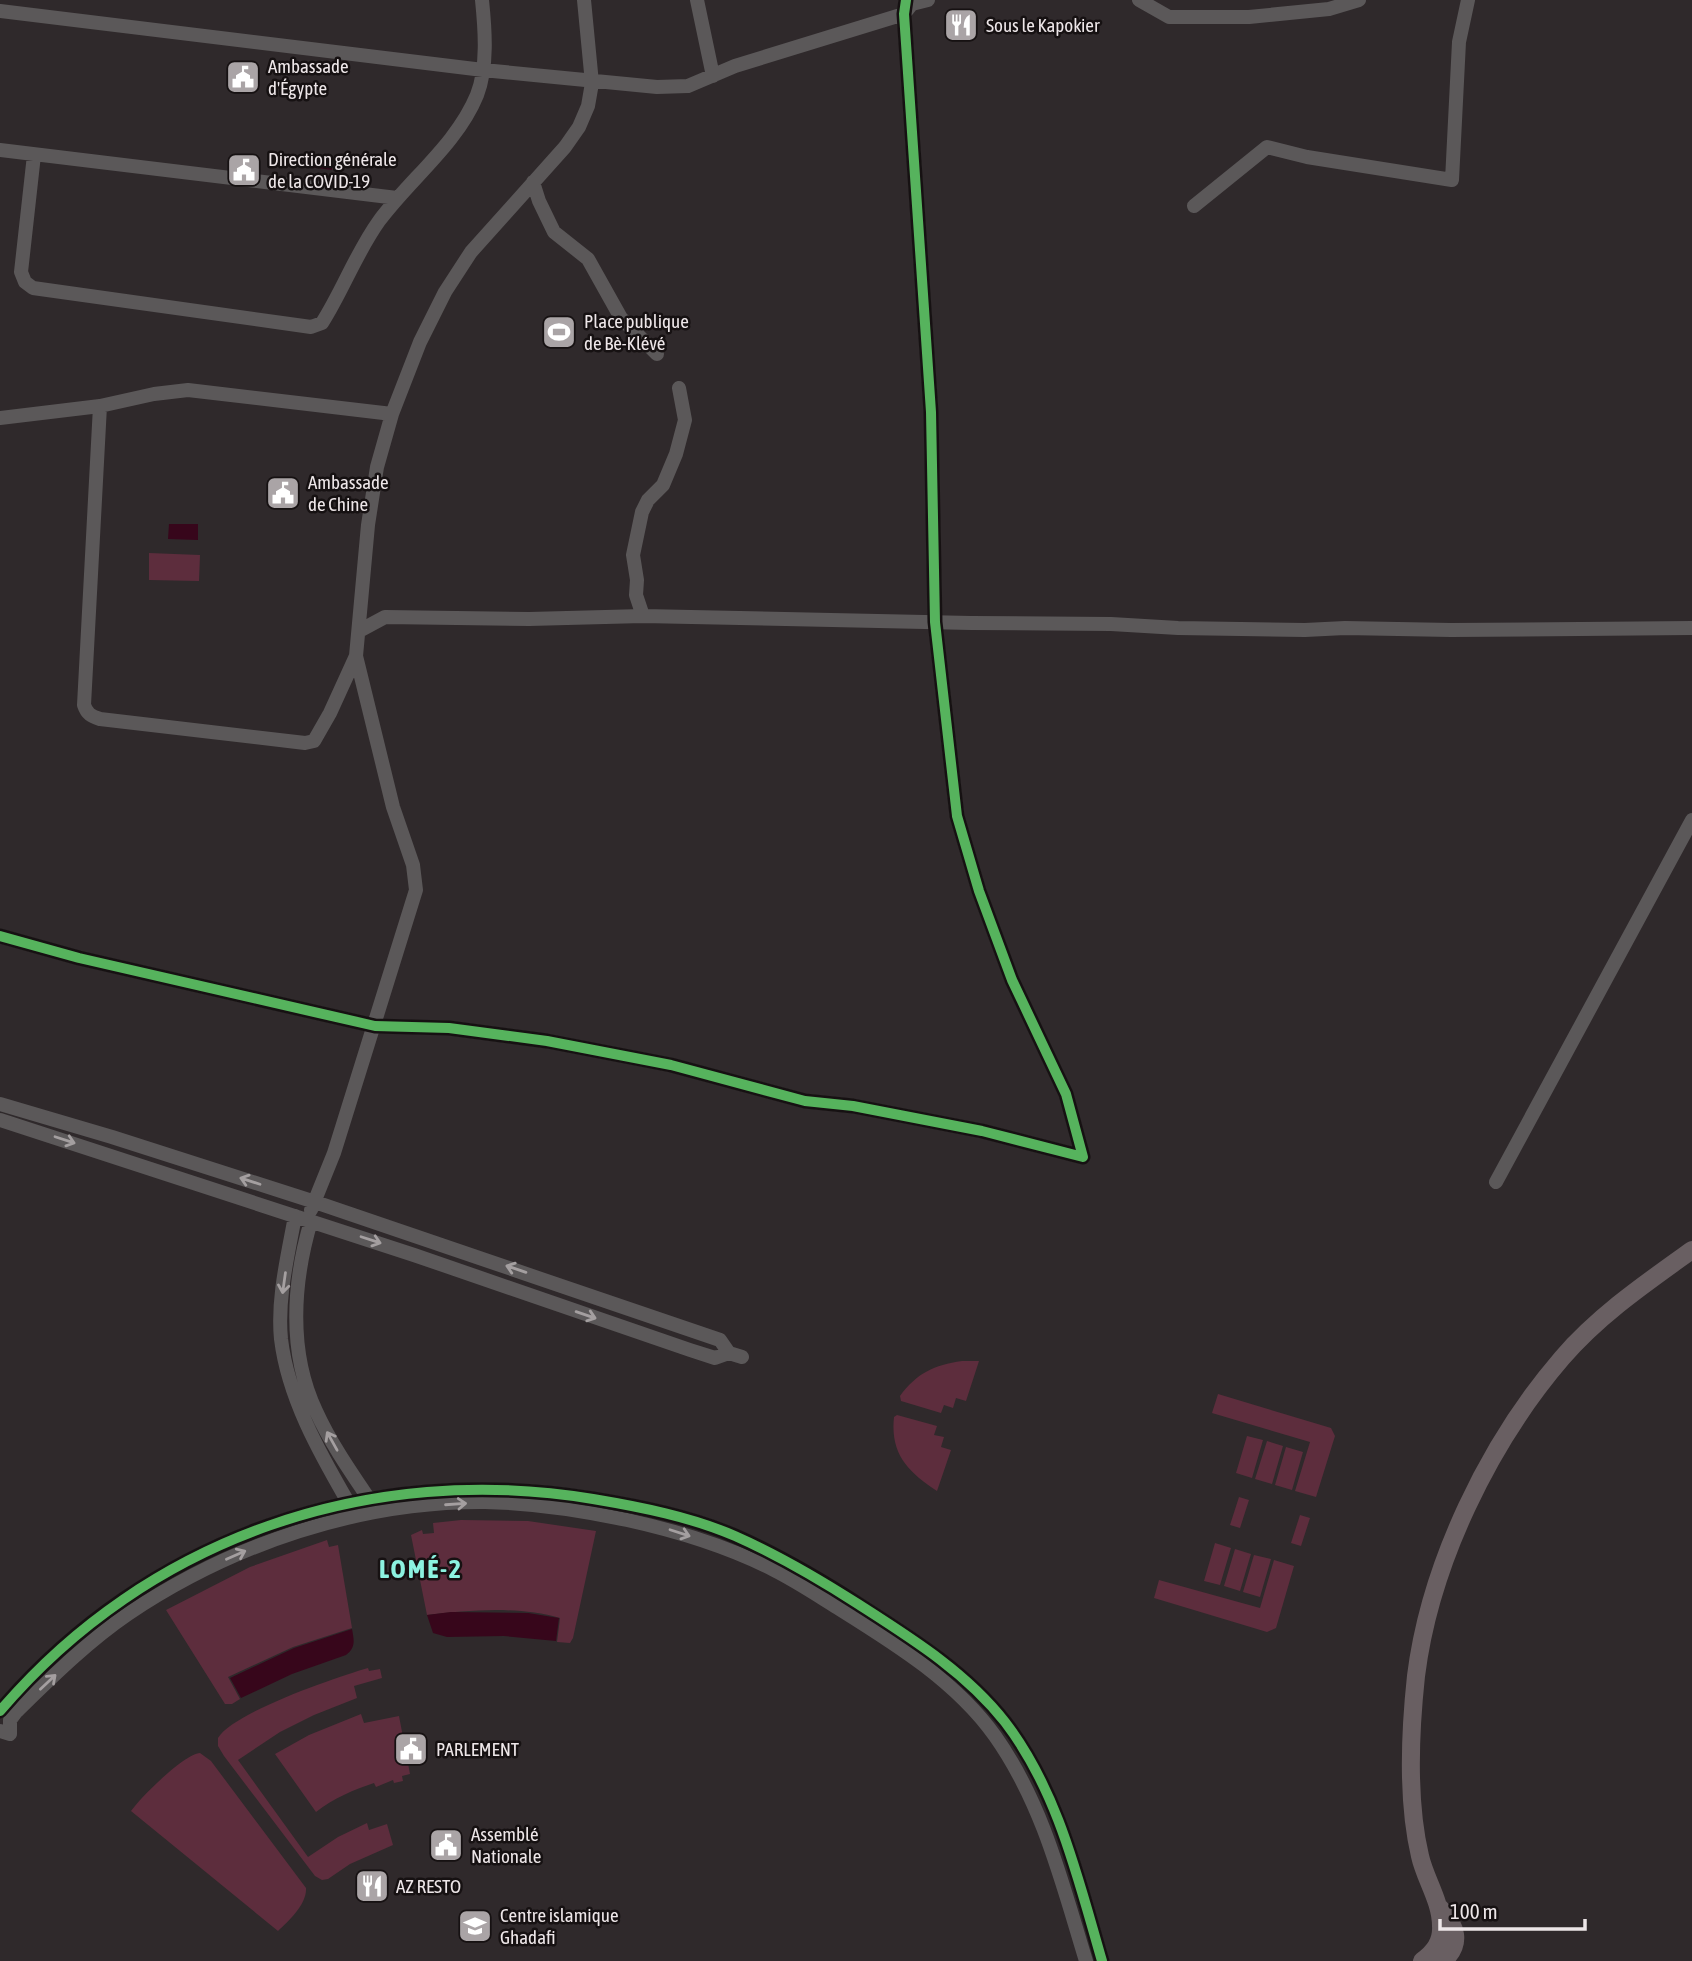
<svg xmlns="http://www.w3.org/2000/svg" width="1692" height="1961" viewBox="0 0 1692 1961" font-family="'Asap Condensed',sans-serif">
<rect width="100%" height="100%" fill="#2f292b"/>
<!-- green -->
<path fill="#5d2d3d" d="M 149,553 L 200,555 L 199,581 L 149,580 Z
M 962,1361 L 979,1361 L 966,1401 L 956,1398 L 953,1408 L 944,1405 L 941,1413 L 901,1401 L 900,1396 C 917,1373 934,1365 962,1361 Z
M 1218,1394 L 1331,1428 L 1335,1436 L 1316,1497 L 1295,1491 L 1310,1442 L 1212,1413 Z
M 897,1415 L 937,1426 L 934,1435 L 944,1437 L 941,1447 L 951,1450 L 937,1491 C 908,1472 890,1454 894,1417 Z
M 1247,1436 L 1263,1440 L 1252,1478 L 1236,1473 Z
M 1267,1441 L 1283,1446 L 1272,1484 L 1255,1479 Z
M 1286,1447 L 1303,1452 L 1292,1490 L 1275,1485 Z
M 1239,1497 L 1249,1500 L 1240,1528 L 1230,1525 Z
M 1300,1515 L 1310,1518 L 1301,1546 L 1291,1543 Z
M 461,1520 L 528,1521 L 596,1531 L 573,1638 L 570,1643 L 557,1642 L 560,1618 C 518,1606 470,1610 427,1615 L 411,1535 L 422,1530 L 423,1534 L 434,1533 L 433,1523 Z
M 327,1540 L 329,1547 L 338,1545 L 352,1628 L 293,1647 L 228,1677 L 240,1699 L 232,1704 L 225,1704 L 166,1610 L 250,1567 Z
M 1215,1543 L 1231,1548 L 1220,1585 L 1204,1581 Z
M 1235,1549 L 1251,1554 L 1240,1591 L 1224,1586 Z
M 1254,1555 L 1271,1559 L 1260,1597 L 1243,1592 Z
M 1274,1560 L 1294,1566 L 1276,1628 L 1267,1632 L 1154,1598 L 1159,1580 L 1260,1608 Z
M 368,1668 L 369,1671 L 380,1669 L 382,1678 L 354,1686 L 357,1698 L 314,1715 L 280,1732 L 238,1760 L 308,1857 L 338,1837 L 367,1823 L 369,1830 L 387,1824 L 393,1845 L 350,1864 L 328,1879 L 322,1880 L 315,1876 L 224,1756 L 218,1746 L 218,1738 C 234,1712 337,1677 368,1668 Z
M 361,1714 L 364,1723 L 399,1716 L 410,1774 L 402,1776 L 403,1781 L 394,1783 L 393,1780 L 376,1787 L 374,1783 C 353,1790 334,1798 316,1812 L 275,1754 L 309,1735 Z
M 200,1753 L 211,1761 L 306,1888 C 307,1904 289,1921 278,1931 L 131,1811 C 141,1797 184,1754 200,1753 Z"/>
<!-- water -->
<path fill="#37061b" d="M 308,155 L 333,158 L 332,170 L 309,167 L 309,163 L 306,161 Z
M 169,524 L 198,524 L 198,540 L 168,539 Z
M 451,1612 L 528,1613 L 559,1618 L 556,1641 L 504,1636 L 447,1637 L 433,1633 L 427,1615 Z
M 352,1629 C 354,1640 356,1648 346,1655 L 292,1674 L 241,1698 L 230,1678 L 294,1648 Z"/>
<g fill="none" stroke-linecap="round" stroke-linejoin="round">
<!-- minor -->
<path stroke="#5b5859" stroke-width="14" d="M 697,0 L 713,76
M 1139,0 L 1169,17 L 1249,17 L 1329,9 L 1359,0
M 0,11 L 483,70 L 657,87 L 688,86 L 735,66 L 904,14 L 912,4 L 928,0
M 0,150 L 397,198
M 34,155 L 21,272 L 25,282 L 33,288 L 311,327 L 322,323 C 343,290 356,253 379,221 C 410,179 457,144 477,95 C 488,67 485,29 482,0
M 533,182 L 539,201 L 554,232 L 588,259 L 621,318 L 657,354
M 1194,206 L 1267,147 L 1307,157 L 1452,180 L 1459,42 L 1468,0
M 100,406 L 84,705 C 87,714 91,716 100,719 L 305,743 L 314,741 L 330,713 L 356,656 L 368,525 L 377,467 L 392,414 L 420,342 L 445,292 L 471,252 L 565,147 L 579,127 L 588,106 L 592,83 L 584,0
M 0,418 L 100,406 L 154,394 L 188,390 L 392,414
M 643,616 L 636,595 L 637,580 L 633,555 L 642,512 L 648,500 L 663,485 L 676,454 L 685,420 L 679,388
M 359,631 L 385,617 L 529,619 L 643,616 L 971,623 L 1111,624 L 1178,628 L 1305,630 L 1345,628 L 1451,630 L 1692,628
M 0,936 L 79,958 L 375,1026 L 449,1028 L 547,1041 L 671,1065 L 805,1101 L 853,1106 L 982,1131 L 1083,1157 L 1066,1094 L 1012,980 L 979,891 L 957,816 L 935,622 L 931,412 L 904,14 L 906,0
M 0,1104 L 112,1137 L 315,1202 L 720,1340 L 729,1353
M 0,1120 L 414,1255 L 690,1350 L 715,1358 L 729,1353 L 742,1357
M 1496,1182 L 1692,820
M 311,1210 L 334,1153 L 416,890 L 413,865 L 393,807 L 356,656
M 295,1216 C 288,1255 277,1298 281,1339 C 288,1397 319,1452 348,1502
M 311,1221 C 293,1282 288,1352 316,1411 C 330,1442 350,1471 369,1499
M 0,1711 C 148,1537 370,1462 593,1499 C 641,1507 691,1517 735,1536 C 778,1555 819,1579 858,1604 C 911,1638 966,1672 1005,1722 C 1058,1791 1078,1879 1102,1961
M 0,1731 L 10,1734 L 10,1720 L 16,1712 C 51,1678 87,1642 128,1614 C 232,1544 360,1501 485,1502 C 533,1503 580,1510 627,1520 C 677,1531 727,1546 774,1570 C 796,1581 817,1595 838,1608 C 894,1643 956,1681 995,1736 C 1043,1804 1062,1883 1086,1961"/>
<!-- major -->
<path stroke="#695f62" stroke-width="18" d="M 1440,1908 C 1456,1925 1463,1944 1443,1961
M 1422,1961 C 1434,1952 1442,1942 1441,1926 C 1441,1901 1425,1879 1420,1856 C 1407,1801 1410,1732 1416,1676 C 1430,1564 1489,1443 1562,1358 C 1599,1315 1646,1283 1692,1250"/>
<!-- cycleway casing -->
<g stroke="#161112" stroke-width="15">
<path id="cycleway" d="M 0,936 L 79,958 L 375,1026 L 449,1028 L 547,1041 L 671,1065 L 805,1101 L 853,1106 L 982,1131 L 1083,1157 L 1066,1094 L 1012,980 L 979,891 L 957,816 L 935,622 L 931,412 L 904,14 L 906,0
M 0,1711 C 148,1537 370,1462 593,1499 C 641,1507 691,1517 735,1536 C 778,1555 819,1579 858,1604 C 911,1638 966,1672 1005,1722 C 1058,1791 1078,1879 1102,1961"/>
</g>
<!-- cycleway -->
<use href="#cycleway" stroke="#56b35d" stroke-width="10"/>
</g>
<!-- one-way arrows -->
<defs><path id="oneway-shaft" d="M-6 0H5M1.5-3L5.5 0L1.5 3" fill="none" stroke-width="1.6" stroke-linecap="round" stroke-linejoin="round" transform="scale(1.75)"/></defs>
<g stroke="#a49fa0">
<use href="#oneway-shaft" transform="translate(65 1140) rotate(18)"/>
<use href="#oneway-shaft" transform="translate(250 1181) rotate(-162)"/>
<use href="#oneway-shaft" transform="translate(371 1240) rotate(18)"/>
<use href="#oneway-shaft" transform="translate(516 1269) rotate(-161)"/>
<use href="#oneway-shaft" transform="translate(284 1283) rotate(98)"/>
<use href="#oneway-shaft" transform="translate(586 1315) rotate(19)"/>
<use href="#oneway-shaft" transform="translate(332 1441) rotate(-119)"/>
<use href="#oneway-shaft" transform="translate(456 1504) rotate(-4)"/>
<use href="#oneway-shaft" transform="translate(680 1533) rotate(18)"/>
<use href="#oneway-shaft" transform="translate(236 1555) rotate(-24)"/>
<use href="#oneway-shaft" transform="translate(48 1682) rotate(-43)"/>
</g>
<!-- icons -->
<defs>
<g id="restaurant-square" transform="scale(1.75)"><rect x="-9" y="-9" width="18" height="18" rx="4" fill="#aaa4a6" stroke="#161112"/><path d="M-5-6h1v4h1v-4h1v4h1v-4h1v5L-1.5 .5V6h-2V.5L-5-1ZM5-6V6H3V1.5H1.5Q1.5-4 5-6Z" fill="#fff"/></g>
<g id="civic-square" transform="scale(1.75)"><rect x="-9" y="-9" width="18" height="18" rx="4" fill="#aaa4a6" stroke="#161112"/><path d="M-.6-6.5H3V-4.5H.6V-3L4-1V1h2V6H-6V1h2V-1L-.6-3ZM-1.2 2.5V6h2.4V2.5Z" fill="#fff"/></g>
<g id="stadium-square" transform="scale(1.75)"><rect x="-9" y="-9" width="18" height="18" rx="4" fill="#aaa4a6" stroke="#161112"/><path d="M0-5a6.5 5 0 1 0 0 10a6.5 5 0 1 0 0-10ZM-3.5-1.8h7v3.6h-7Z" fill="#fff"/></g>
<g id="university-square" transform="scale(1.75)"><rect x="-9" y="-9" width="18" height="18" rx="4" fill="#aaa4a6" stroke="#161112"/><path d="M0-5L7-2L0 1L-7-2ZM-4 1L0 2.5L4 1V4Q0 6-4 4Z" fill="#fff"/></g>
</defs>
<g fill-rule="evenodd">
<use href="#restaurant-square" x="961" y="25"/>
<use href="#civic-square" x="243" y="77"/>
<use href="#civic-square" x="244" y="170"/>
<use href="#stadium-square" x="559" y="332"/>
<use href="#civic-square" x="283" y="493"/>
<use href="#civic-square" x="411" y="1749"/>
<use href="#civic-square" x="446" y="1845"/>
<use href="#restaurant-square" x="372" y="1886"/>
<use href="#university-square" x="475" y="1926"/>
</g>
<g text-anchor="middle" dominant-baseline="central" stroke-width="5" stroke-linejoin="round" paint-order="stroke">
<!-- poi labels -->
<g font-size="19" fill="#ede6e8" stroke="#161112" text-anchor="start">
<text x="986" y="25">Sous le Kapokier</text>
<text x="268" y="66">Ambassade<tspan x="268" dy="22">d'Égypte</tspan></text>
<text x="268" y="159">Direction générale<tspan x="268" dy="22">de la COVID-19</tspan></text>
<text x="584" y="321">Place publique<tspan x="584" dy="22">de Bè-Klévé</tspan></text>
<text x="308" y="482">Ambassade<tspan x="308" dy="22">de Chine</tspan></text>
<text x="436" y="1749">PARLEMENT</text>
<text x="471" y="1834">Assemblé<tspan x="471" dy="22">Nationale</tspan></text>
<text x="396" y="1886">AZ RESTO</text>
<text x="500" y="1915">Centre islamique<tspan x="500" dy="22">Ghadafi</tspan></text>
</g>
<!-- district labels -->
<g font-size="26" font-weight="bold" letter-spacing="2" fill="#8cf2e0" stroke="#161112">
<text x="421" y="1569">LOMÉ-2</text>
</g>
</g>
<!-- scale -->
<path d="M1440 1919v10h145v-10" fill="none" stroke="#ede6e8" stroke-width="3.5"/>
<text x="1450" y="1919" font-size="21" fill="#ede6e8" stroke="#161112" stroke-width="5" paint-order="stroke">100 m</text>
</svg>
